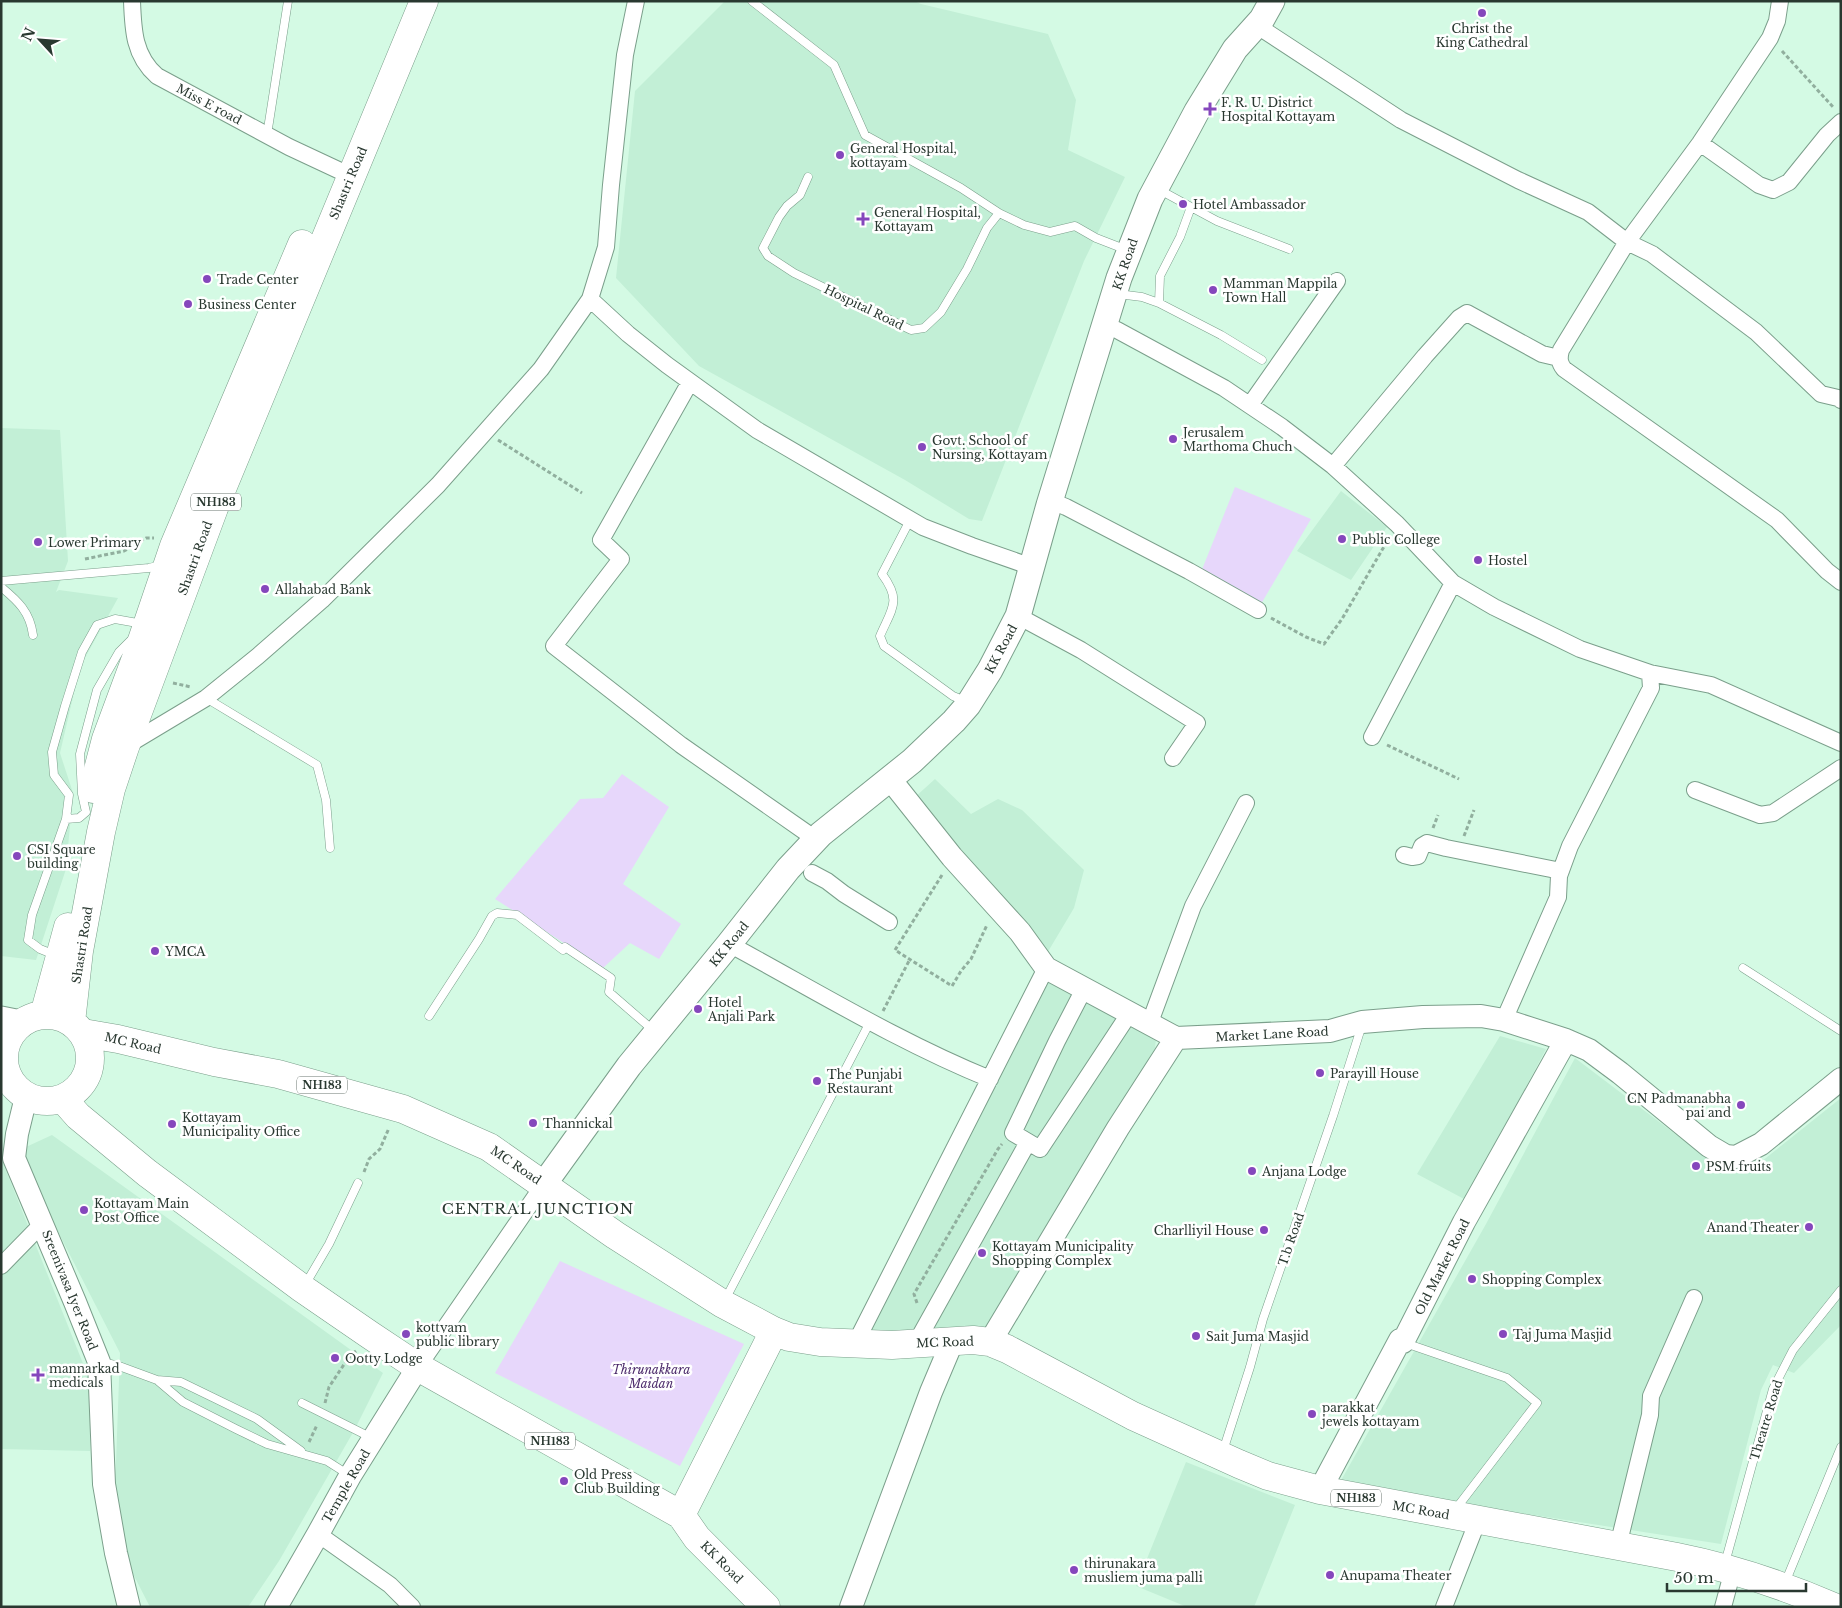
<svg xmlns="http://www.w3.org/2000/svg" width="1842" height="1608" viewBox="0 0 1842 1608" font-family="'Libre Baskerville',serif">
<rect width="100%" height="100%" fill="#d4fae4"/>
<!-- built -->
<path fill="#c2efd6" d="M 725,1 L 914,1 L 921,4 L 1048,34 L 1076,100 L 1068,150 L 1125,177 L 1084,261 L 982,521 L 969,519 L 905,480 L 699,366 L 616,278 L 635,91 Z
M 1,428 L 60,430 L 68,561 L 56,592 L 59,590 L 118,598 L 80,667 L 60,753 L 73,793 L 66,869 L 36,960 L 1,956 Z
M 1341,491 L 1387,527 L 1351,580 L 1297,551 Z
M 935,779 L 971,814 L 998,799 L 1022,810 L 1084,870 L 1074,908 L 1046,955 L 914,798 Z
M 1046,978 L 1156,1039 L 1155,1048 L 991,1328 L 867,1333 Z
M 1500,1036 L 1546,1049 L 1466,1200 L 1417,1174 Z
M 1575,1058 L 1720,1168 L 1747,1173 L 1841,1098 L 1841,1325 L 1794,1373 L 1773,1365 L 1761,1390 L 1721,1544 L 1469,1505 L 1335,1491 L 1486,1224 Z
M 52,1135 L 383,1373 L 355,1429 L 279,1561 L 248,1607 L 150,1607 L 127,1562 L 115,1489 L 120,1353 L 25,1167 L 26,1147 Z
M 1,1158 L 90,1381 L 90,1451 L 1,1449 Z
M 1186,1462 L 1295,1505 L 1254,1607 L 1187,1607 L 1136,1586 Z"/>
<!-- green -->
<path fill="#e7d7fb" d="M 1235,487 L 1311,519 L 1261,604 L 1201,572 Z
M 622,774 L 669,807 L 623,884 L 681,924 L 659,959 L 630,943 L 603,968 L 495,899 L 580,799 L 603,798 Z
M 560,1261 L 744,1344 L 680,1466 L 495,1373 Z"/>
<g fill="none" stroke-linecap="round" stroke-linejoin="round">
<!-- lane casing -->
<g stroke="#7b9f8b" stroke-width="9">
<path id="lane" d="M 752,1 L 834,65 L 865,135 L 961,188 L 999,213 L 1024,225 L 1050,232 L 1075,226 L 1096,238 L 1127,250
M 267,135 L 288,1
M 808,177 L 800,195 L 787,206 L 779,217 L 763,248 L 768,256 L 794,273 L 911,330 L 924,328 L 941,312 L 967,269 L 987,228 L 999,213
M 1158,189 L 1191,207 L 1180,237 L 1160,276 L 1159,303 L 1221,335 L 1262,360
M 1191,207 L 1217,221 L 1289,249
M 1118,294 L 1142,297 L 1159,303
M 910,520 L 882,574 C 902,601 892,608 880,636 L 884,646 L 953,696 L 965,701
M 1,581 L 149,568 L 161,565
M 1,587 C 18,601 30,612 33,635
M 206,698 L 317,765 L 326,800 L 330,848
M 66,819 L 79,818 L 86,812 L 82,794 L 80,754 L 97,690 L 119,652 L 133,638
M 55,955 L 40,949 L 28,940 L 32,915 L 66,819 L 69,795 L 54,775 L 52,752 L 65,706 L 82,652 L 97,625 L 115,619 L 143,624
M 1743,968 L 1841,1031
M 429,1016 L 479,939 L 492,916 L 497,913 L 517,915 L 563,950 L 565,947 L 611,978 L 609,992 L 654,1031
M 305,1285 L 329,1244 L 358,1183
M 725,1300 L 870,1022
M 1405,1343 L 1507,1378 L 1537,1403 L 1455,1510
M 102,1362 L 119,1366 L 157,1380 L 183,1402 L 236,1429 L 267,1444 L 327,1461 L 349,1475
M 157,1380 L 181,1382 L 214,1398 L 257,1419 L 301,1451
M 302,1403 L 372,1438
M 1223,1451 L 1250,1367 L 1263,1319 L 1333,1116 L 1362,1025
M 1725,1563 L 1773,1389 L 1793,1350 L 1841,1290
M 1785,1583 L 1841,1447"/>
</g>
<!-- street casing -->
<g stroke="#7b9f8b" stroke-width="18">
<path id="street" d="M 132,1 C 133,30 134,56 157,76 L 289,147 L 351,176
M 1780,1 L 1777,21 L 1770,38 L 1700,143 L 1627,242 L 1561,350 C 1559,358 1559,363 1564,369 L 1777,520 L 1827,571 L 1841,582
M 1256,25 L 1401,120 L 1518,180 L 1588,212 L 1627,242 L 1652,254 L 1756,332 L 1821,394 L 1838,398 L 1841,400
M 1700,143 L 1759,185 L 1773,190 L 1789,182 L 1827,135 L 1841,122
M 590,299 L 628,334 L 667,365 L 757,430 L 923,527 L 972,546 L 1032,567
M 1106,326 L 1117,330 L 1224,388 L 1282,427 L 1333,466 L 1397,524 L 1453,583 L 1494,607 L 1580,649 L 1650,673 L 1711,685 L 1841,743
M 690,382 L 601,540 L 621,559 L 554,646 L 681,745 L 814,838
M 1250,405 L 1337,281
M 1333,466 L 1425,356 L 1459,318 L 1467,313 L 1542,354 L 1559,358
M 1051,501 L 1066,507 L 1189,571 L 1258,610
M 1018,616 L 1081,650 L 1197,723 L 1173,758
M 1372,737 L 1453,583
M 126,746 L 206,698 L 258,656 L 322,600 L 438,485 L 541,369 L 590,299 L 606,247 L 611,185 L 625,55 L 636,1
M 1695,790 L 1760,815 L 1773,813 L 1841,768
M 1404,855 L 1412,857 L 1418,856 L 1422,846 L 1427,843 L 1446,848 L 1561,871
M 812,873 L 827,881 L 844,894 L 889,922
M 729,944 C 816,991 899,1042 990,1079
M 1084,989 L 1057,1041 L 1013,1133 L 1040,1149 L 1129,1014
M 1504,1020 L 1558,897 L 1559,876 L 1570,846 L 1651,688 L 1650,673
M 1149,1025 L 1193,906 L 1246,803
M 1,1266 L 42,1224
M 916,1343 L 1028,1142
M 855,1344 L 1046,968
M 418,1367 L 544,1184
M 318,1534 L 390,1585 L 412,1607
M 1618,1546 L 1650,1415 L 1651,1396 L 1694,1298
M 1444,1607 L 1478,1520
M 1723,1607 L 1733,1570"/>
</g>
<!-- secondary casing -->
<g stroke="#7b9f8b" stroke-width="24">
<path id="secondary" d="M 890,779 L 952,857 L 1020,932 L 1046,968 L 1176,1038 L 1330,1031 L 1362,1022 L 1423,1017 L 1481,1016 L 1504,1020 L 1566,1040 L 1589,1050 L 1620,1073 L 1709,1146 L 1726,1156 L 1736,1157 L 1761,1144 L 1841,1079
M 26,1097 L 17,1134 L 14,1158 L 75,1302 L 99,1362 L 104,1484 L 116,1553 L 129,1607
M 990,1342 L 1118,1128 L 1176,1038
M 1320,1490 L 1400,1340 L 1403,1342 L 1464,1222 L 1566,1040
M 276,1607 L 318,1534 L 350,1476 L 418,1367
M 851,1607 L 931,1392 L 953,1340"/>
</g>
<!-- primary casing -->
<g stroke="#7b9f8b" stroke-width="27">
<path id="primary" d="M 1,1019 L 21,1023
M 1,1059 L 3,1060
M 544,1184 L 629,1066 L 729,944 L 788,869 L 821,834 L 912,761 L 954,721 L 968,705 L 990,670 L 1018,616 L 1049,505 L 1119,278 L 1150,199 L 1197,111 L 1235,49 L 1262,19 L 1272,1"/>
</g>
<!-- highway casing -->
<g stroke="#7b9f8b" stroke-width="29">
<path id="highway" d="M 93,789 L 106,739 L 136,658 L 174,546 L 302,244
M4 1058a43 43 0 1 1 86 0a43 43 0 1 1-86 0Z
M 44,1015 L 68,927
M 71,1022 L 79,951 L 101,832 L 111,789 L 125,747 L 214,508 L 424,1
M 83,1033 L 118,1039 L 214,1062 L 278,1074 L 403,1109 L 489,1147 L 615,1235 L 723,1304 L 774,1331 L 789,1337 L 820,1342 L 892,1345 L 973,1340 L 990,1342 L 1007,1349 L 1133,1416 L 1239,1464 L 1268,1476 L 1320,1490 L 1677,1557 C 1732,1568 1783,1585 1834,1607
M 63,1099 L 78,1116 L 147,1173 L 303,1289 L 370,1335 L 418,1367 L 681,1515 L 697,1538 L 766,1607
M 681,1515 L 774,1331"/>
</g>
<!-- path -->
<path stroke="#91af9e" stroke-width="3" stroke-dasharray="4 2.5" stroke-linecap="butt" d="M 1782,51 L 1833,107
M 498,440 L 582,493
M 85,559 L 124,551 L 146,538 L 154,538
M 1271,618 L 1306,637 L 1324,644 L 1342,619 L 1389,538
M 173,683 L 191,687
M 1387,745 L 1459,779
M 1433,828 L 1438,815
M 1464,836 L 1474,810
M 942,875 L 895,950 L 952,986 L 961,971 L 971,959 L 987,925
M 883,1011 L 910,959
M 364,1172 L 369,1159 L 380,1149 L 389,1128
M 917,1303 L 914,1294 L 998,1149 L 1002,1144
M 325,1403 L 329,1387 L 349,1357 L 356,1351
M 309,1442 L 317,1425"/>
<!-- lane -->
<use href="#lane" stroke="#fff" stroke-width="8"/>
<!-- street -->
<use href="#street" stroke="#fff" stroke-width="16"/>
<!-- secondary -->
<use href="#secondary" stroke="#fff" stroke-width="22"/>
<!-- primary -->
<use href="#primary" stroke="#fff" stroke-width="25"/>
<!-- highway -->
<use href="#highway" stroke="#fff" stroke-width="28"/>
</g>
<!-- markers -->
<g fill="#8547bc" stroke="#fff" stroke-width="2">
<circle cx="1482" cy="13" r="5"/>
<path d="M1207.5 101.5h5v5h5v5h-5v5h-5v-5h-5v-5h5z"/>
<circle cx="840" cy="155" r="5"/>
<circle cx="1183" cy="204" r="5"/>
<path d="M860.5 211.5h5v5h5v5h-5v5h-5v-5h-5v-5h5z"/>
<circle cx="207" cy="279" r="5"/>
<circle cx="1213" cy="290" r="5"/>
<circle cx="188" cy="304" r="5"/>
<circle cx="1173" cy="439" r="5"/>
<circle cx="922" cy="447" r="5"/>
<circle cx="1342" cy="539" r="5"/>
<circle cx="38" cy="542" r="5"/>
<circle cx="1478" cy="560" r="5"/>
<circle cx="265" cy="589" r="5"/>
<circle cx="17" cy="856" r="5"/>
<circle cx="155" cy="951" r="5"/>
<circle cx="698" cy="1009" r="5"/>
<circle cx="1320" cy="1073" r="5"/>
<circle cx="817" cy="1081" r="5"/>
<circle cx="1741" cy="1105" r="5"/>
<circle cx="533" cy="1123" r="5"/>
<circle cx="172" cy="1124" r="5"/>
<circle cx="1696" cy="1166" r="5"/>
<circle cx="1252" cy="1171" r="5"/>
<circle cx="84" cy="1210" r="5"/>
<circle cx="1809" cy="1227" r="5"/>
<circle cx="1264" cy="1230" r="5"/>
<circle cx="982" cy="1253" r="5"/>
<circle cx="1472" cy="1279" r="5"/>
<circle cx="406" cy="1334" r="5"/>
<circle cx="1503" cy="1334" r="5"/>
<circle cx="1196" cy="1336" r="5"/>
<circle cx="335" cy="1358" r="5"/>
<path d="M35.5 1367.5h5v5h5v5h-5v5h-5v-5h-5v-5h5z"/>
<circle cx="1312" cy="1414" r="5"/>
<circle cx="564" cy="1481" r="5"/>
<circle cx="1074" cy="1570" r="5"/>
<circle cx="1330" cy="1575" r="5"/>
</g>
<g text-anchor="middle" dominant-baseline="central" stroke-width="5" stroke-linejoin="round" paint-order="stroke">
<!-- shield labels -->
<g fill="#fff" stroke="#69746e" stroke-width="1">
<rect x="191" y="493.5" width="50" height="17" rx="4"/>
<rect x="297" y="1076.5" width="50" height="17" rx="4"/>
<rect x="525" y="1432.5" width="50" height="17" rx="4"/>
<rect x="1331" y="1489.5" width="50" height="17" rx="4"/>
</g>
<g font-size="11" font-weight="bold" fill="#293830">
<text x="216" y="502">NH183</text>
<text x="322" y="1085">NH183</text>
<text x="550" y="1441">NH183</text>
<text x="1356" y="1498">NH183</text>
</g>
<!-- poi labels -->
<g font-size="12" fill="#293830" stroke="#fff" text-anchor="start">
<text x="1482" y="28" text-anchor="middle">Christ the<tspan x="1482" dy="14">King Cathedral</tspan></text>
<text x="1221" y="102">F. R. U. District<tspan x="1221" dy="14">Hospital Kottayam</tspan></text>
<text x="850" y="148">General Hospital,<tspan x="850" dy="14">kottayam</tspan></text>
<text x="1193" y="204">Hotel Ambassador</text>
<text x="874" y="212">General Hospital,<tspan x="874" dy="14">Kottayam</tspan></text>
<text x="217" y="279">Trade Center</text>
<text x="1223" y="283">Mamman Mappila<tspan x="1223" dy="14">Town Hall</tspan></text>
<text x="198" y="304">Business Center</text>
<text x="1183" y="432">Jerusalem<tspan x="1183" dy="14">Marthoma Chuch</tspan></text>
<text x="932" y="440">Govt. School of<tspan x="932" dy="14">Nursing, Kottayam</tspan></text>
<text x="1352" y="539">Public College</text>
<text x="48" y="542">Lower Primary</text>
<text x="1488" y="560">Hostel</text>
<text x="275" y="589">Allahabad Bank</text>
<text x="27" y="849">CSI Square<tspan x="27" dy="14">building</tspan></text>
<text x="165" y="951">YMCA</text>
<text x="708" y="1002">Hotel<tspan x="708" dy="14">Anjali Park</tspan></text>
<text x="1330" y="1073">Parayill House</text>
<text x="827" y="1074">The Punjabi<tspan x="827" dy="14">Restaurant</tspan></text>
<text x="1731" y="1098" text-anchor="end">CN Padmanabha<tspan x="1731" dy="14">pai and</tspan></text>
<text x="182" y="1117">Kottayam<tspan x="182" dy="14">Municipality Office</tspan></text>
<text x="543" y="1123">Thannickal</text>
<text x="1706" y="1166">PSM fruits</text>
<text x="1262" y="1171">Anjana Lodge</text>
<text x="94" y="1203">Kottayam Main<tspan x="94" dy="14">Post Office</tspan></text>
<text x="1799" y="1227" text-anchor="end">Anand Theater</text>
<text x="1254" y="1230" text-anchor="end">Charlliyil House</text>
<text x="992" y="1246">Kottayam Municipality<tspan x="992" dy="14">Shopping Complex</tspan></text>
<text x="1482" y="1279">Shopping Complex</text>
<text x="416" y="1327">kottyam<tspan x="416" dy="14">public library</tspan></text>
<text x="1513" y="1334">Taj Juma Masjid</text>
<text x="1206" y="1336">Sait Juma Masjid</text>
<text x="345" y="1358">Ootty Lodge</text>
<text x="49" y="1368">mannarkad<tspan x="49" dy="14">medicals</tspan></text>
<text x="1322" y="1407">parakkat<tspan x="1322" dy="14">jewels kottayam</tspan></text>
<text x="574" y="1474">Old Press<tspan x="574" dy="14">Club Building</tspan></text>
<text x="1084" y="1563">thirunakara<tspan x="1084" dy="14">musliem juma palli</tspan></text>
<text x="1340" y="1575">Anupama Theater</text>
</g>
<!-- street labels -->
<g font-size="12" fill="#293830" stroke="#fff">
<text transform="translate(209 104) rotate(28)">Miss E road</text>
<text transform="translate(348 183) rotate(-67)">Shastri Road</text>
<text transform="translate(1125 264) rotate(-71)">KK Road</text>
<text transform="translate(864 307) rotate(26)">Hospital Road</text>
<text transform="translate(195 558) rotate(-70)">Shastri Road</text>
<text transform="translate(1001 649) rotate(-62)">KK Road</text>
<text transform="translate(729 944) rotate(-51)">KK Road</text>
<text transform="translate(82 945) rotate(-81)">Shastri Road</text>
<text transform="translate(1272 1034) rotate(-3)">Market Lane Road</text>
<text transform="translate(133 1043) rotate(13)">MC Road</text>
<text transform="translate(516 1165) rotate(34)">MC Road</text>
<text transform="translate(1291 1239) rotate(-71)">T.b Road</text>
<text transform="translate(1442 1267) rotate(-63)">Old Market Road</text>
<text transform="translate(70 1290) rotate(68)">Sreenivasa Iyer Road</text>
<text transform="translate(945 1342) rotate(-2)">MC Road</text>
<text transform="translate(1766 1420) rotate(-73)">Theatre Road</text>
<text transform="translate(346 1486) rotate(-60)">Temple Road</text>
<text transform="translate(1421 1510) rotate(10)">MC Road</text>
<text transform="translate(722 1562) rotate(45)">KK Road</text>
</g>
<!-- park labels -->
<g font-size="12" font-style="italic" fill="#4c2b6b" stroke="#fff">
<text x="651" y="1369">Thirunakkara<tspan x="651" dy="14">Maidan</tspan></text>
</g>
<!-- quarter labels -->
<g font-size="15" letter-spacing="1" fill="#293830" stroke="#fff">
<text x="538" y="1208">CENTRAL JUNCTION</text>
</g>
</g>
<!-- border -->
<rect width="1842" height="1608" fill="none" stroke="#293830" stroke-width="5"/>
<!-- north arrow -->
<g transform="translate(40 40) rotate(296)" stroke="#ffffff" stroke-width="4" paint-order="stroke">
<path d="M0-4L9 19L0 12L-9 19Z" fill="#293830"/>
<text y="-8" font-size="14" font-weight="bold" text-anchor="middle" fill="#293830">N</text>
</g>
<!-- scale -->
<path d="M1667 1583v8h139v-8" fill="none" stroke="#293830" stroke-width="2.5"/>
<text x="1674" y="1583" font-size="15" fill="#293830" stroke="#ffffff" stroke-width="4" paint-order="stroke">50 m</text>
</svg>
